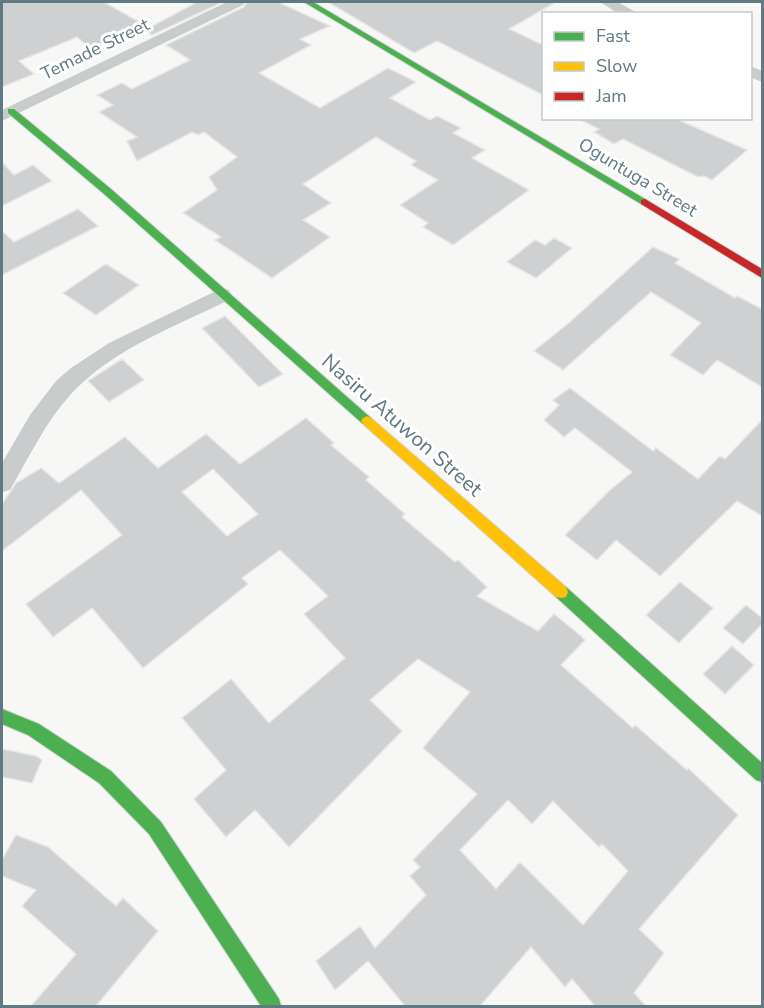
<svg xmlns="http://www.w3.org/2000/svg" width="764" height="1008" viewBox="0 0 764 1008" font-family="'Nunito Sans',sans-serif">
<rect width="100%" height="100%" fill="#f7f7f6"/>
<!-- building -->
<path fill="#ced0d1" stroke="#e6e6e6" stroke-width="1.5" fill-rule="evenodd" d="M 2,2 L 104,2 L 148,27 L 120,40 L 116,37 L 90,48 L 77,37 L 19,61 L 34,74 L 2,87 Z
M 197,2 L 223,2 L 152,35 L 145,30 Z
M 247,2 L 278,2 L 330,26 L 300,39 L 311,45 L 259,73 L 320,108 L 388,68 L 416,82 L 390,98 L 430,120 L 437,116 L 461,128 L 453,133 L 485,150 L 472,158 L 529,190 L 453,245 L 423,227 L 428,223 L 400,205 L 438,180 L 411,165 L 416,161 L 376,137 L 303,184 L 331,203 L 303,220 L 330,237 L 272,278 L 215,240 L 221,237 L 183,213 L 217,190 L 209,177 L 237,157 L 204,132 L 198,135 L 192,132 L 137,161 L 127,141 L 137,137 L 99,112 L 113,105 L 97,95 L 122,83 L 132,89 L 190,60 L 166,45 L 244,7 Z
M 328,2 L 556,2 L 509,29 L 543,45 L 543,95 L 437,41 L 414,53 Z
M 577,118 L 674,118 L 747,150 L 712,180 L 704,176 L 698,177 L 623,139 L 614,144 L 594,132 L 599,129 Z
M 2,162 L 14,175 L 33,165 L 52,181 L 2,206 Z
M 78,209 L 98,226 L 2,275 L 2,231 L 14,242 Z
M 554,238 L 572,248 L 536,278 L 507,262 L 535,240 L 545,245 Z
M 653,247 L 679,259 L 675,263 L 735,298 L 737,296 L 762,309 L 762,387 L 717,360 L 703,375 L 670,355 L 701,323 L 651,292 L 563,370 L 534,351 L 570,322 Z
M 106,264 L 139,285 L 96,315 L 63,293 Z
M 225,316 L 283,374 L 259,387 L 202,328 Z
M 122,359 L 144,380 L 109,402 L 88,381 Z
M 570,388 L 653,451 L 656,448 L 698,479 L 720,456 L 725,459 L 762,420 L 762,516 L 737,501 L 660,576 L 616,540 L 597,560 L 565,535 L 609,491 L 632,472 L 575,428 L 564,437 L 544,420 L 559,405 L 553,400 Z
M 306,418 L 334,443 L 331,445 L 369,477 L 366,480 L 405,514 L 402,517 L 455,562 L 458,560 L 487,587 L 477,596 L 538,631 L 554,614 L 581,636 L 585,640 L 561,665 L 633,728 L 635,725 L 687,770 L 688,768 L 738,815 L 639,929 L 664,953 L 634,993 L 646,1006 L 595,1006 L 572,979 L 565,987 L 531,947 L 480,1006 L 405,1006 L 368,961 L 335,990 L 316,961 L 360,926 L 375,948 L 426,895 L 410,876 L 420,867 L 413,860 L 477,794 L 423,748 L 470,692 L 418,659 L 370,700 L 402,731 L 289,847 L 255,810 L 226,837 L 194,799 L 226,770 L 182,718 L 231,679 L 269,723 L 345,658 L 304,614 L 328,596 L 280,550 L 242,578 L 248,584 L 143,668 L 92,608 L 53,637 L 26,604 L 122,535 L 81,490 L 2,551 L 2,504 L 16,483 L 41,468 L 59,483 L 125,437 L 158,468 L 206,434 L 240,464 ZM 213,469 L 258,514 L 227,536 L 182,492 ZM 508,800 L 532,824 L 553,801 L 599,847 L 602,844 L 628,871 L 583,925 L 520,862 L 496,889 L 460,850 Z
M 680,582 L 713,608 L 679,643 L 646,615 Z
M 746,605 L 762,618 L 762,624 L 743,644 L 723,628 Z
M 732,646 L 754,665 L 725,694 L 703,674 Z
M 2,749 L 36,756 L 42,760 L 32,783 L 2,777 Z
M 16,835 L 48,847 L 116,906 L 123,898 L 158,931 L 96,1006 L 31,1006 L 76,954 L 22,906 L 36,890 L 2,876 L 2,860 Z"/>
<g fill="none" stroke-linecap="round" stroke-linejoin="round">
<!-- fast casing -->
<g stroke="#d4d5d6" stroke-width="2">
<path id="fast" d="M 304,2 L 313,2 L 650,202 L 645,205 L 641,204 Z
M 8,109 L 14,109 L 111,189 L 371,418 L 373,421 L 371,424 L 363,424 L 103,193 L 8,113 Z
M 561,586 L 566,587 L 762,763 L 762,782 L 756,780 L 556,597 L 554,592 L 556,587 Z
M 2,709 L 39,724 L 111,771 L 161,822 L 279,999 L 281,1006 L 261,1006 L 149,834 L 99,783 L 28,735 L 2,724 Z"/>
</g>
<!-- slow casing -->
<g stroke="#d4d5d6" stroke-width="2">
<path id="slow" d="M 367,416 L 371,418 L 566,587 L 568,592 L 566,597 L 561,598 L 556,597 L 363,424 L 361,421 L 363,418 Z"/>
</g>
<!-- jam casing -->
<g stroke="#d4d5d6" stroke-width="2">
<path id="jam" d="M 645,199 L 762,269 L 762,278 L 641,204 L 641,200 Z"/>
</g>
<!-- street -->
<path fill="#c9cccc" fill-rule="evenodd" d="M 227,2 L 245,2 L 243,5 L 2,121 L 2,110 Z
M 600,2 L 618,2 L 639,14 L 619,14 Z
M 750,66 L 762,71 L 762,82 L 750,77 Z
M 222,288 L 229,290 L 232,295 L 229,300 C 176,326 113,349 72,393 C 46,421 29,457 10,490 L 2,492 L 2,463 L 30,415 L 56,381 L 71,368 L 109,343 Z"/>
<!-- fast -->
<use href="#fast" fill="#4caf50" fill-rule="evenodd"/>
<!-- slow -->
<use href="#slow" fill="#ffc107" fill-rule="evenodd"/>
<!-- jam -->
<use href="#jam" fill="#c62828" fill-rule="evenodd"/>
</g>
<g text-anchor="middle" dominant-baseline="central" stroke-width="6" stroke-linejoin="round" paint-order="stroke">
<!-- far-street labels -->
<g font-size="18" fill="#617a82" stroke="#fff">
<text transform="translate(95 49) rotate(-26)">Temade Street</text>
<text transform="translate(638 177) rotate(31)">Oguntuga Street</text>
</g>
<!-- street labels -->
<g font-size="21" fill="#617a82" stroke="#fff">
<text transform="translate(402 425) rotate(41)">Nasiru Atuwon Street</text>
</g>
</g>
<!-- border -->
<rect width="764" height="1008" fill="none" stroke="#617a82" stroke-width="6"/>
<!-- legend -->
<rect x="542" y="12" width="210" height="108" fill="#ffffff" stroke="#c0cacd" stroke-width="1.5"/>
<rect x="554" y="32" width="30" height="9" fill="#4caf50" stroke="#c0cacd" stroke-width="1.5"/>
<text x="596" y="42" font-size="18" fill="#617a82">Fast</text>
<rect x="554" y="62" width="30" height="9" fill="#ffc107" stroke="#c0cacd" stroke-width="1.5"/>
<text x="596" y="72" font-size="18" fill="#617a82">Slow</text>
<rect x="554" y="92" width="30" height="9" fill="#c62828" stroke="#c0cacd" stroke-width="1.5"/>
<text x="596" y="102" font-size="18" fill="#617a82">Jam</text>
</svg>
